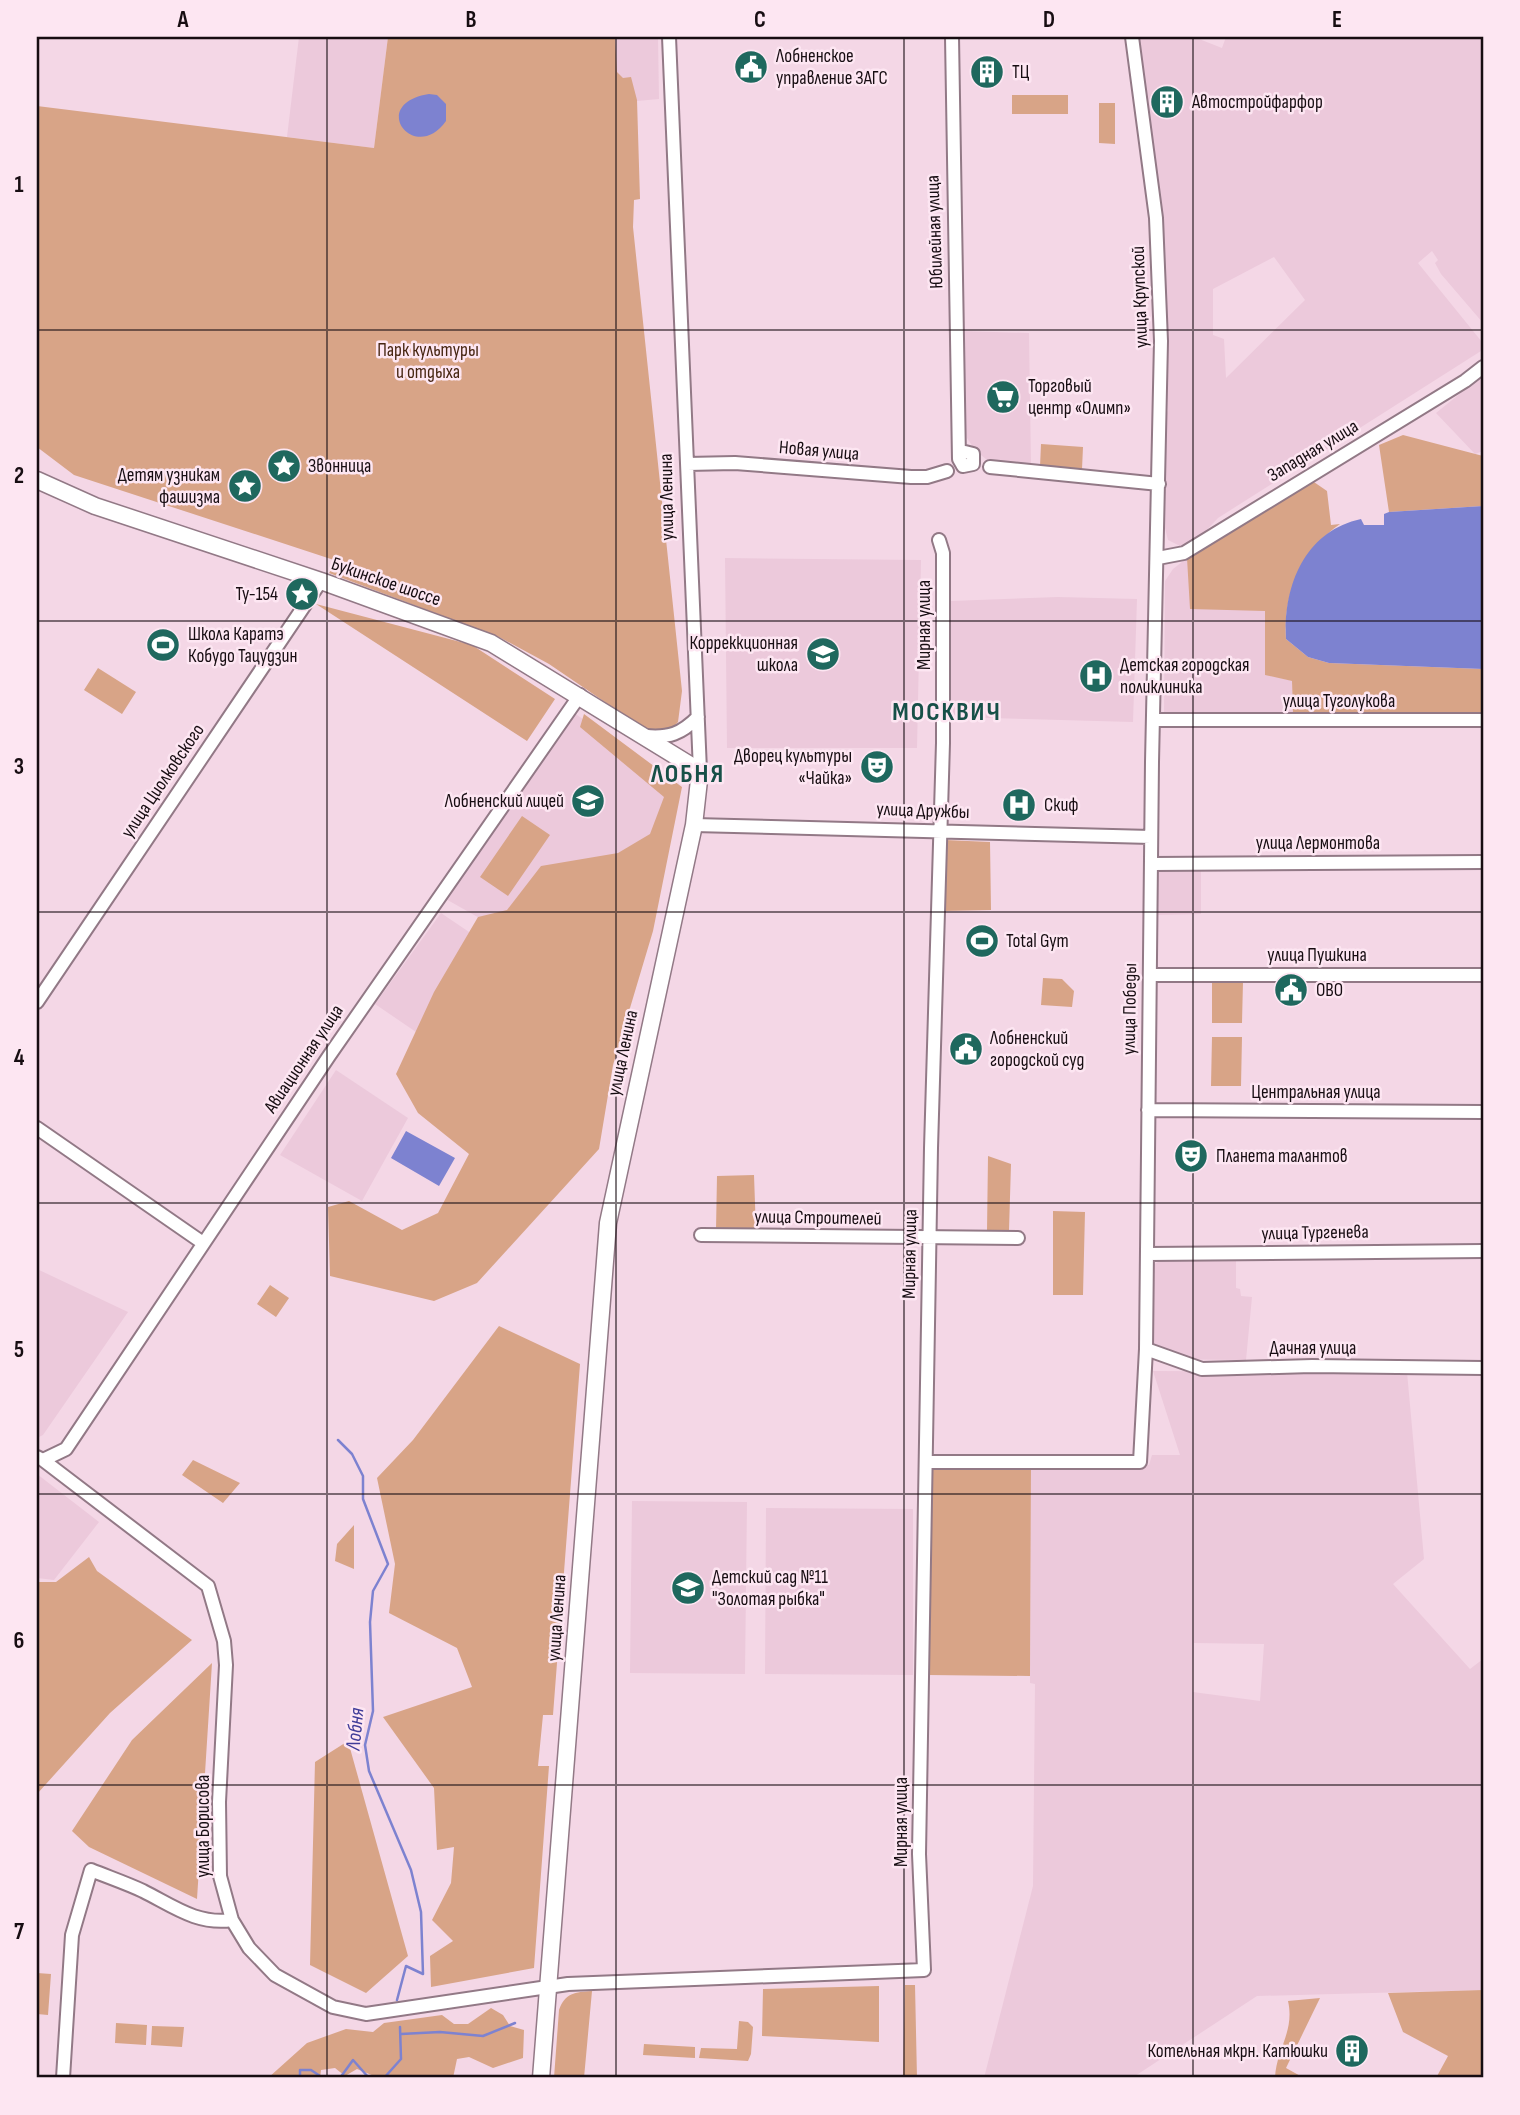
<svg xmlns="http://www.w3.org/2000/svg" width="1520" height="2115" viewBox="0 0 1520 2115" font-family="'Sofia Sans Condensed',sans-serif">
<rect width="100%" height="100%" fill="#f4d7e6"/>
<!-- built -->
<path fill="#ecc9db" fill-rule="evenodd" d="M 299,37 L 388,37 L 374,148 L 287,137 Z
M 615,37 L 658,37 L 659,99 L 637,101 L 634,97 L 617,72 Z
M 1137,37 L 1194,37 L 1222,48 L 1226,37 L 1483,37 L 1483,323 L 1441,274 L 1435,263 L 1438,260 L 1432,251 L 1418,263 L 1482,342 L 1481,351 L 1218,518 L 1200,537 L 1180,546 L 1168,540 L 1164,524 L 1164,423 L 1168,410 L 1163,226 ZM 1274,257 L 1305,300 L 1226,378 L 1224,339 L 1213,335 L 1213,289 Z
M 960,331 L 1029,333 L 1031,466 L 987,460 L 975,450 L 967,438 L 962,416 Z
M 1483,375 L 1483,451 L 1475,454 L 1436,413 Z
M 725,558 L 921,560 L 917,748 L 727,748 Z
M 1187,558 L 1265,611 L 1265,674 L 1292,681 L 1293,714 L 1164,713 L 1165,581 L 1173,569 Z
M 1058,597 L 1137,599 L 1133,722 L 951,717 L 951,601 Z
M 573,712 L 663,777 L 667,824 L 637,930 L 490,924 L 444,898 Z
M 1156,866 L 1201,866 L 1201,914 L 1156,915 Z
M 441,913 L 472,934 L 416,1032 L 375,1004 Z
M 336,1070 L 408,1118 L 362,1201 L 280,1155 Z
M 1236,1257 L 1236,1288 L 1240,1289 L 1241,1296 L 1252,1297 L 1246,1360 L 1150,1359 L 1151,1266 L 1165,1258 Z
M 37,1269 L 128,1312 L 43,1435 L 37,1438 Z
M 1153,1371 L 1407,1372 L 1424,1559 L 1393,1584 L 1470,1669 L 1483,1659 L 1483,1990 L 1257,1996 L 1132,2078 L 984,2078 L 1033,1886 L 1035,1684 L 1030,1683 L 1031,1469 L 1149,1465 L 1152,1455 L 1180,1455 ZM 1194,1643 L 1264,1644 L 1260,1701 L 1193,1692 Z
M 37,1474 L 99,1522 L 54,1580 L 37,1578 Z
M 632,1501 L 747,1502 L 745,1674 L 630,1673 Z
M 766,1508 L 913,1509 L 913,1675 L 765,1674 Z"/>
<!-- green -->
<path fill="#d8a487" d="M 388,37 L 615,37 L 617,72 L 623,78 L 631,77 L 637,100 L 640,199 L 634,200 L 633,227 L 682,691 L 678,722 L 671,730 L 649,732 L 549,664 L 499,637 L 329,573 L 337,561 L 74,475 L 37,447 L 37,106 L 374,148 Z
M 1012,95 L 1068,95 L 1068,114 L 1012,114 Z
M 1099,103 L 1115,103 L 1115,144 L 1099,143 Z
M 1403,435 L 1483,456 L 1483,506 L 1389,512 L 1379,445 Z
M 1041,444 L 1083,447 L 1082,469 L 1040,467 Z
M 1311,480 L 1327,491 L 1331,525 L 1340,524 C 1302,551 1283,592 1286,639 L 1308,657 L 1329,663 L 1483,669 L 1483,714 L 1293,714 L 1292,681 L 1265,675 L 1265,611 L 1190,609 L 1187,558 Z
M 316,604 L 472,645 L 555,699 L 527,741 Z
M 98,668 L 136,692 L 122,714 L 84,690 Z
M 584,714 L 682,787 L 653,931 L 613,1065 L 599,1149 L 477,1283 L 434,1301 L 330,1276 L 328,1207 L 349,1201 L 402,1230 L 438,1213 L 469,1154 L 418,1113 L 396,1074 L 434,992 L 478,917 L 507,910 L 541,866 L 618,853 L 650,834 L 664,797 L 580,727 Z
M 522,816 L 550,835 L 508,896 L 480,877 Z
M 945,840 L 990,842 L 991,910 L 942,911 Z
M 1043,978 L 1062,979 L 1074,991 L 1072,1007 L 1041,1005 Z
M 1212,982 L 1243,982 L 1242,1023 L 1212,1023 Z
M 1212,1037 L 1242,1037 L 1241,1086 L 1211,1086 Z
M 988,1156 L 1011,1164 L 1009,1230 L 987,1231 Z
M 754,1175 L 756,1232 L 716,1230 L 717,1176 Z
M 1053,1211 L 1085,1212 L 1083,1295 L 1053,1295 Z
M 270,1285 L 289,1298 L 276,1317 L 257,1304 Z
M 499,1326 L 580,1364 L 553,1715 L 543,1715 L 538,1766 L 549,1766 L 534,1968 L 431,1987 L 430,1956 L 453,1941 L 432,1920 L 451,1883 L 454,1847 L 437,1850 L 434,1788 L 383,1717 L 472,1687 L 457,1648 L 389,1613 L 395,1564 L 377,1478 L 413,1440 Z
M 193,1460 L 240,1483 L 223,1503 L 182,1475 Z
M 929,1469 L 1031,1469 L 1030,1676 L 928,1675 Z
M 354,1525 L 354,1569 L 335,1561 L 337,1544 Z
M 89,1557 L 97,1571 L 192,1640 L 110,1713 L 37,1794 L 37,1582 L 56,1582 Z
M 212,1663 L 197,1899 L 89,1847 L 72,1831 L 132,1740 Z
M 348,1741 L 408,1956 L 366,1993 L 310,1965 L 315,1762 Z
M 37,1973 L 51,1974 L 48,2015 L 37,2014 Z
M 905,1985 L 915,1985 L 917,2078 L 903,2078 Z
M 879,1986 L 879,2042 L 762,2036 L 763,1989 Z
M 1483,1990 L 1483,2078 L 1436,2078 L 1448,2056 L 1403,2032 L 1388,1993 Z
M 592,1991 L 584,2078 L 554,2078 L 559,2010 C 565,1993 575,1992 592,1991 Z
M 1320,1998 L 1286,2068 L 1304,2078 L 1275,2078 C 1276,2050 1295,2031 1288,2001 Z
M 491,2008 L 503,2015 L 510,2026 L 524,2030 L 523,2058 L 493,2068 L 469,2057 L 457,2059 L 453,2078 L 379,2078 L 357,2069 L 345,2076 L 335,2068 L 321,2070 L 320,2078 L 268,2078 L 307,2043 L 346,2029 L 373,2032 L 384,2023 L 442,2015 L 454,2024 L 468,2024 Z
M 739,2021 L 748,2022 L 753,2027 L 751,2054 L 748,2061 L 699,2058 L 701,2048 L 737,2049 Z
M 116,2023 L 147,2025 L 146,2045 L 115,2043 Z
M 152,2026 L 184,2027 L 182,2047 L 151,2045 Z
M 644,2044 L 695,2047 L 695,2058 L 643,2055 Z"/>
<!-- water -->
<path fill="#7d82d0" d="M 429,94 L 437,95 L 446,104 L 446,121 C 415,165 367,104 429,94 Z
M 1483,506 L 1483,669 L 1329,663 L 1308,657 L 1286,639 C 1283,586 1305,531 1361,519 L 1364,525 L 1384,525 L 1384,514 L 1389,512 Z
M 406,1131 L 455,1158 L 439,1186 L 391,1158 Z"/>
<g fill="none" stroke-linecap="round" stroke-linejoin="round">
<!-- stream -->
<path stroke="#7d82d0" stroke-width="2.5" d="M 338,1440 L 352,1454 L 363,1476 L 363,1499 L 388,1564 L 373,1591 L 370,1622 L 373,1711 L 365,1745 L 369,1771 L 411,1870 L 421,1912 L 423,1974 L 406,1966 L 397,2000
M 401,2034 L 440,2032 L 483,2036 L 515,2023
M 300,2078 L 300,2070 L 311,2070 L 323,2078
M 340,2078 L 353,2060 L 369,2078
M 384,2078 L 401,2059 L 400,2027"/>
<!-- minor casing -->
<g stroke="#927986" stroke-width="16">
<path id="minor" d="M 669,37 L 700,771
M 952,37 L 959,459 L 963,466 L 973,464 L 973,454 L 965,452 L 961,455
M 687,464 L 735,463 L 911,477 L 927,477 L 947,471
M 990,467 L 1159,484
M 1158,558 L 1184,553 L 1465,381 L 1483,367
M 1153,720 L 1483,720
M 646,736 C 669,738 681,734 698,717
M 694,825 L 1151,837
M 1152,864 L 1483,862
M 1150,975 L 1483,975
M 37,1002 L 321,581
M 1148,1110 L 1483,1112
M 37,1128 L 203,1243
M 701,1235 L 1018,1238
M 1148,1254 L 1483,1251
M 1146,1349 L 1202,1369 L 1312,1366 L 1483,1368
M 37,1457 L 43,1460 L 66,1449 L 329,1056 L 580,695
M 43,1460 L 208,1586 L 224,1641 L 226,1665 L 219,1802 L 220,1876 L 232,1920 L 249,1948 L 275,1975 L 333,2007 L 366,2014 L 568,1984 L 924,1970 L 919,1854 L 931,1148 L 943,743 L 943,553 L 939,540
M 926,1462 L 1140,1462 L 1146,1349 L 1152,762 L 1161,341 L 1156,218 L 1132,37
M 63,2078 L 72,1935 L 91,1870 C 108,1877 126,1883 143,1891 C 173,1906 197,1925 232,1920"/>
</g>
<!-- major casing -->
<g stroke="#927986" stroke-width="19">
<path id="major" d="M 37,480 L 95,506 L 321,581 L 491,643 L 700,771 L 694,825 L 608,1223 L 541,2078"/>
</g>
<!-- minor -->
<use href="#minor" stroke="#fff" stroke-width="12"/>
<!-- major -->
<use href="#major" stroke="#fff" stroke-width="16"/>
</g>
<!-- grid -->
<path fill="none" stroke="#170d12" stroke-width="2" stroke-opacity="0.55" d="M 327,37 L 327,2078M 616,37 L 616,2078M 904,37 L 904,2078M 1193,37 L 1193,2078M 37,330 L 1483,330M 37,621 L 1483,621M 37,912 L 1483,912M 37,1203 L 1483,1203M 37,1494 L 1483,1494M 37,1785 L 1483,1785"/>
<!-- icons -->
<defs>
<g id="civic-disc" transform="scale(1.75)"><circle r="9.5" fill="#1f685e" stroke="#fde6f2"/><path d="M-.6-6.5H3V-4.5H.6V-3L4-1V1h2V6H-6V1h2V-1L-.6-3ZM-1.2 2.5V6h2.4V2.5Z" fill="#fff"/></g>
<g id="building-disc" transform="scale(1.75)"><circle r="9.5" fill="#1f685e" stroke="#fde6f2"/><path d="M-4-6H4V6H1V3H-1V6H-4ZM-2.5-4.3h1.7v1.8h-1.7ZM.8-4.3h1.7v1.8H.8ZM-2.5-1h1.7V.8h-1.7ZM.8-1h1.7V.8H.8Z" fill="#fff"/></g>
<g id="supermarket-disc" transform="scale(1.75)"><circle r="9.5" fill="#1f685e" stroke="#fde6f2"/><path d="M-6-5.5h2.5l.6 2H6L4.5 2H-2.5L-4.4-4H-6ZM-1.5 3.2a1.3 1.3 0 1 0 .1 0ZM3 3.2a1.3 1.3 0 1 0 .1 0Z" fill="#fff"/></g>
<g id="sight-disc" transform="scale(1.75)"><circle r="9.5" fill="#1f685e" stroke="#fde6f2"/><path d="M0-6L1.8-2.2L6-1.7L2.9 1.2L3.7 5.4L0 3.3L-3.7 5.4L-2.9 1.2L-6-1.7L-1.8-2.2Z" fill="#fff"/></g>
<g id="stadium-disc" transform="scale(1.75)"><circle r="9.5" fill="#1f685e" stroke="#fde6f2"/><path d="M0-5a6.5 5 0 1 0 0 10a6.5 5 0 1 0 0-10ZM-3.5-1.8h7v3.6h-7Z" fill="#fff"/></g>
<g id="school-disc" transform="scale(1.75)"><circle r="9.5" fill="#1f685e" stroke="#fde6f2"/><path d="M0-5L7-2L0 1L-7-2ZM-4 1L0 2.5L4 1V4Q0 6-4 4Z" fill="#fff"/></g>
<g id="hospital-disc" transform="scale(1.75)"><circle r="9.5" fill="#1f685e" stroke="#fde6f2"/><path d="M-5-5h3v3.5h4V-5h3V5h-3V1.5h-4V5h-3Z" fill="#fff"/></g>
<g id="theatre-disc" transform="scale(1.75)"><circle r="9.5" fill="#1f685e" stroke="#fde6f2"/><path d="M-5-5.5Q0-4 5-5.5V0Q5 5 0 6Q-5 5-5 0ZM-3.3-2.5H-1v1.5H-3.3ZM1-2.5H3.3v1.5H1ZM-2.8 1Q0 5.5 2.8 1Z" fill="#fff"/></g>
</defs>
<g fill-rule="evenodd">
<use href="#civic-disc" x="751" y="67"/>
<use href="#building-disc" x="987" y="72"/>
<use href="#building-disc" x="1167" y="102"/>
<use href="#supermarket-disc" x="1003" y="397"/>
<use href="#sight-disc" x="284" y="466"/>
<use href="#sight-disc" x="245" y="486"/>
<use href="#sight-disc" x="302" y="594"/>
<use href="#stadium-disc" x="163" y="645"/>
<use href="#school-disc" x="823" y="654"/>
<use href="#hospital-disc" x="1096" y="676"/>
<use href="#theatre-disc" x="877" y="767"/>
<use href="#school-disc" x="588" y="801"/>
<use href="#hospital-disc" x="1019" y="805"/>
<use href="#stadium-disc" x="982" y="941"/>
<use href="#civic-disc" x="1291" y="990"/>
<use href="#civic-disc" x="966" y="1049"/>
<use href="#theatre-disc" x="1191" y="1156"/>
<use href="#school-disc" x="688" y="1588"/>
<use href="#building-disc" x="1352" y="2051"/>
</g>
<g text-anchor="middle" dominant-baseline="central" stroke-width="5" stroke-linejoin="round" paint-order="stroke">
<!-- poi labels -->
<g font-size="19" fill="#170d12" stroke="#fde6f2" text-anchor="start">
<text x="776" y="56">Лобненское<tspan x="776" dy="22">управление ЗАГС</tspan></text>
<text x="1012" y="72">ТЦ</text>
<text x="1192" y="102">Автостройфарфор</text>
<text x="1028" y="386">Торговый<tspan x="1028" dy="22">центр «Олимп»</tspan></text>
<text x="308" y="466">Звонница</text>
<text x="220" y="475" text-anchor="end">Детям узникам<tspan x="220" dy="22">фашизма</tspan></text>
<text x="278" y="594" text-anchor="end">Ту-154</text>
<text x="188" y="634">Школа Каратэ<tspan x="188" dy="22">Кобудо Тацудзин</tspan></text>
<text x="798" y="643" text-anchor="end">Корреккционная<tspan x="798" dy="22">школа</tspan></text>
<text x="1120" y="665">Детская городская<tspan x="1120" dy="22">поликлиника</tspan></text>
<text x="852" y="756" text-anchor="end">Дворец культуры<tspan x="852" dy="22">«Чайка»</tspan></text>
<text x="564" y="801" text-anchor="end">Лобненский лицей</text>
<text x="1044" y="805">Скиф</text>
<text x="1006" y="941">Total Gym</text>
<text x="1316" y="990">ОВО</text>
<text x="990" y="1038">Лобненский<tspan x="990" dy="22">городской суд</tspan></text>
<text x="1216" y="1156">Планета талантов</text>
<text x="712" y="1577">Детский сад №11<tspan x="712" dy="22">"Золотая рыбка"</tspan></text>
<text x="1328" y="2051" text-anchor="end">Котельная мкрн. Катюшки</text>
</g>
<!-- street labels -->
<g font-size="19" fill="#170d12" stroke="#fde6f2">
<text transform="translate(935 232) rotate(-92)">Юбилейная улица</text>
<text transform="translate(1140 297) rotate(-92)">улица Крупской</text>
<text transform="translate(819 451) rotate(5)">Новая улица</text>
<text transform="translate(1313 451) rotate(-31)">Западная улица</text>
<text transform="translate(667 497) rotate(-91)">улица Ленина</text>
<text transform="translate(386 582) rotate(19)">Букинское шоссе</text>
<text transform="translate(924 625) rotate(-90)">Мирная улица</text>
<text x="1339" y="701">улица Туголукова</text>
<text transform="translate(163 781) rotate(-56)">улица Циолковского</text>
<text transform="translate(923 811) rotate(2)">улица Дружбы</text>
<text x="1318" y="843">улица Лермонтова</text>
<text x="1317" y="955">улица Пушкина</text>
<text transform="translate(1130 1009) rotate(-89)">улица Победы</text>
<text transform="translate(623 1053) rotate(-78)">улица Ленина</text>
<text transform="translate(304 1059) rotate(-56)">Авиационная улица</text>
<text x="1316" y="1092">Центральная улица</text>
<text transform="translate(818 1218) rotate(1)">улица Строителей</text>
<text transform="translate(1315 1233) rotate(-1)">улица Тургенева</text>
<text transform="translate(910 1254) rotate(-89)">Мирная улица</text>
<text x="1313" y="1348">Дачная улица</text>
<text transform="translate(557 1618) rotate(-86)">улица Ленина</text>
<text transform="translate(901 1822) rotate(-90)">Мирная улица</text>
<text transform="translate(203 1826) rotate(-90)">улица Борисова</text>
</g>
<!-- park labels -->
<g font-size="19" fill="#462511" stroke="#fde6f2">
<text x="428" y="350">Парк культуры<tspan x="428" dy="22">и отдыха</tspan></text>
</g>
<!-- water labels -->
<g font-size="21" font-style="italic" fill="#413d99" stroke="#fde6f2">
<text transform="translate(355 1729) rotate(-85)">Лобня</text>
</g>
<!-- district labels -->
<g font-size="26" font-weight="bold" letter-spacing="2" fill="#175048" stroke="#fde6f2">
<text x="947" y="712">МОСКВИЧ</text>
<text x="688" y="774">ЛОБНЯ</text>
</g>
</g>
<!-- border -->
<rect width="1520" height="2115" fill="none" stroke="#fde6f2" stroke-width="77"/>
<rect x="38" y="38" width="1444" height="2038" fill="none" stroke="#170d12" stroke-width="2.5"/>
<g font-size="23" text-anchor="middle" font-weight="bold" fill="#170d12">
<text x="183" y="27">A</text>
<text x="471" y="27">B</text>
<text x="760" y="27">C</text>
<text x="1049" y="27">D</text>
<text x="1337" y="27">E</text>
<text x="19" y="192">1</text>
<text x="19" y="483">2</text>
<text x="19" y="774">3</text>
<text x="19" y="1065">4</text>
<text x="19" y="1357">5</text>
<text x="19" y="1648">6</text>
<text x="19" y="1939">7</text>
</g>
</svg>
